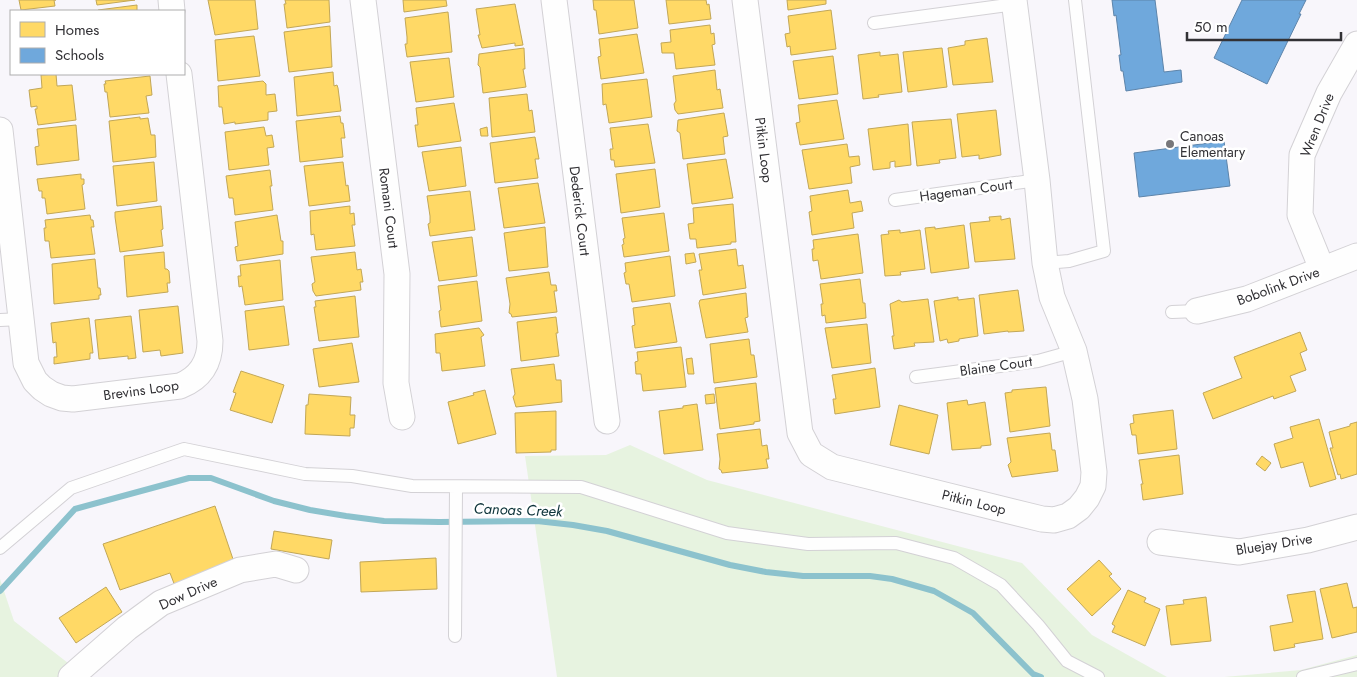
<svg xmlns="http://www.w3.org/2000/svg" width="1357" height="677" viewBox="0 0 1357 677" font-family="Jost,sans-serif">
<rect width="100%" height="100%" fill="#f8f6fb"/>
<!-- green -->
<path fill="#e7f3e0" d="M 630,445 L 707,480 L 1022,563 L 1092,635 L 1167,677 L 557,677 L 525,456 L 606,455 Z
M 0,579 L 14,621 L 77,670 L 71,677 L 0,677 Z
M 1357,655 L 1357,677 L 1224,677 L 1301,670 Z"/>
<!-- homes -->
<path fill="#ffd966" stroke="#c2a757" d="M 19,0 L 56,0 L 54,0 L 55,6 L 21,10 Z
M 96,0 L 135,0 L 97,5 Z
M 208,0 L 255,0 L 258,29 L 215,35 Z
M 285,0 L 329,0 L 330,22 L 287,28 L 284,4 L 286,4 Z
M 403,0 L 446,0 L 447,6 L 404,12 Z
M 593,0 L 634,0 L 638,28 L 599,34 L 596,10 L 594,10 Z
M 666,0 L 706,0 L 707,5 L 709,4 L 711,19 L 669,24 Z
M 787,0 L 826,0 L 826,4 L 788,10 Z
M 515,4 L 523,45 L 515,46 L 515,43 L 482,48 L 478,35 L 480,35 L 476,9 Z
M 137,5 L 137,11 L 98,11 L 98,10 Z
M 831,10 L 836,49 L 791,55 L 790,46 L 787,47 L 785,34 L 790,33 L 788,16 Z
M 448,12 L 452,52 L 407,57 L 405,44 L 407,44 L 407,37 L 405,18 Z
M 710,25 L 711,34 L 714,33 L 715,44 L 712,45 L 715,65 L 676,69 L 674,53 L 662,53 L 661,43 L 671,42 L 670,30 Z
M 330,26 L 332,67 L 289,72 L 284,32 Z
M 637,34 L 644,73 L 601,79 L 598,57 L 601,56 L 599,39 Z
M 254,36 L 260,76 L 218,81 L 215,40 Z
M 987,38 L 993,82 L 953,85 L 948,48 L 965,45 L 965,41 Z
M 524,48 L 525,69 L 523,69 L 526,87 L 483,93 L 480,67 L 478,65 L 479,54 Z
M 942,48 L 947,87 L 908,92 L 903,52 Z
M 880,52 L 880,56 L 898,54 L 902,92 L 878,95 L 879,97 L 863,99 L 858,55 Z
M 833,56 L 838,94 L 799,99 L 793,61 Z
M 449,58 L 454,97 L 416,102 L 410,62 Z
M 715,70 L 717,90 L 720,89 L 723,108 L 678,114 L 675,110 L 674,104 L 676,101 L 673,76 Z
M 333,72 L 334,86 L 337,85 L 338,88 L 341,111 L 297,116 L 294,77 Z
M 56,74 L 57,86 L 72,85 L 76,120 L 38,125 L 35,109 L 37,109 L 37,106 L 31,107 L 29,90 L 42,88 L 41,75 Z
M 150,76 L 152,95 L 146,96 L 149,113 L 110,117 L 107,92 L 105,92 L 104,84 L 106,84 L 105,81 Z
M 647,79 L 652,117 L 609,123 L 606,104 L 603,105 L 602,84 Z
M 263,81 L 266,84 L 266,95 L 275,94 L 277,111 L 268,112 L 268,120 L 235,124 L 235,122 L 224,124 L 222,107 L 219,107 L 218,86 Z
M 527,94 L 529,111 L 532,110 L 535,132 L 492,137 L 489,98 Z
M 837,100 L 844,139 L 800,145 L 796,123 L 800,122 L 798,105 Z
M 454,103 L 461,141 L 418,147 L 415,125 L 418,125 L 416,108 Z
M 996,110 L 1001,155 L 979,159 L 979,155 L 962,157 L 957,114 Z
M 724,113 L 728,136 L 723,137 L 725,154 L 683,159 L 680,133 L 677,131 L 678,120 Z
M 340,116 L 341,123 L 343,123 L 345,138 L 341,138 L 343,157 L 300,162 L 296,121 Z
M 140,117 L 140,119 L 148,118 L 151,135 L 155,135 L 156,157 L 113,162 L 109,121 Z
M 951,119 L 956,158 L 939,160 L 940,163 L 917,166 L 912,122 Z
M 648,124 L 655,163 L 615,167 L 614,160 L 611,160 L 610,149 L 613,149 L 610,128 Z
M 908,124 L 911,165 L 895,167 L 895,161 L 890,162 L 890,168 L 873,170 L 868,129 Z
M 76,125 L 79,160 L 37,165 L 35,147 L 39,146 L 37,129 Z
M 264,127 L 266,136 L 272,135 L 274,147 L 267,148 L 269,165 L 229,170 L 225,132 Z
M 487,127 L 488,136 L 481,136 L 480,129 Z
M 535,137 L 539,159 L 535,159 L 538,178 L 495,183 L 490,143 Z
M 847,144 L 849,157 L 859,156 L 860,165 L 850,167 L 852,183 L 809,189 L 802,150 Z
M 461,147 L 466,186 L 429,191 L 422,152 Z
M 726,159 L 733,198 L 692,204 L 687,164 Z
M 154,162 L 157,201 L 117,206 L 113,166 Z
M 343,162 L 346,186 L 348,185 L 350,201 L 309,206 L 304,166 Z
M 655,169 L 660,207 L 621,213 L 616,174 Z
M 270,170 L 272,186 L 270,186 L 273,210 L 235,215 L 233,198 L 229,198 L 226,176 Z
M 81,174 L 81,179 L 84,179 L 84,184 L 82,185 L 85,209 L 47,214 L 45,198 L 42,198 L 42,191 L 39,191 L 37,179 Z
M 538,183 L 545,223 L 504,228 L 498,188 Z
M 848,190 L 850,203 L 861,201 L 863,211 L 852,213 L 854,228 L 812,235 L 809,212 L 812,211 L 810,196 Z
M 470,191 L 475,230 L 430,236 L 428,224 L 430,223 L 430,216 L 427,196 Z
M 733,204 L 736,242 L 731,242 L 731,244 L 697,248 L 696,239 L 690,239 L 688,224 L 694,223 L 693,208 Z
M 161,206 L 163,229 L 161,230 L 163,246 L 120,252 L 115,217 L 115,212 Z
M 350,206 L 350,214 L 354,213 L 355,225 L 352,225 L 355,246 L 316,250 L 314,234 L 311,235 L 310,211 Z
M 664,213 L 669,251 L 624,257 L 622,245 L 624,244 L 623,239 L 625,238 L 622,218 Z
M 90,215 L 91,220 L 93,220 L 94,227 L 91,227 L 95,254 L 51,258 L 49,241 L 45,241 L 44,228 L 46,228 L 45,220 Z
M 277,215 L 281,241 L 283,241 L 283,254 L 237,261 L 235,247 L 238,246 L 235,222 Z
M 1001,216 L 1001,220 L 1010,218 L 1015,259 L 975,262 L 970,223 L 990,221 L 989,217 Z
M 964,225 L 969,268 L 931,273 L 925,228 L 935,227 L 935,229 Z
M 545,227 L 548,267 L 509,271 L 504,233 Z
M 900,230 L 900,233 L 920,230 L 925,269 L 900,272 L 901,275 L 885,276 L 881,235 L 889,234 L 888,231 Z
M 858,234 L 863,273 L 821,279 L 818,260 L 813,261 L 812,249 L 814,249 L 813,240 Z
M 472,237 L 477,276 L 439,281 L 432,242 Z
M 736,249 L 738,266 L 743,265 L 746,288 L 703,295 L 699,270 L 702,270 L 699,254 Z
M 164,252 L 165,269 L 167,269 L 169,271 L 170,283 L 167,283 L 168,292 L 127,297 L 124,256 Z
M 355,252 L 357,270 L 361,269 L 363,282 L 360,282 L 361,290 L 316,296 L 313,291 L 312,284 L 315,282 L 311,257 Z
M 694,253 L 696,262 L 686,264 L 685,254 Z
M 670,256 L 675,296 L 632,302 L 629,284 L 626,284 L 624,273 L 626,272 L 625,263 Z
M 95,259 L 98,288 L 100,288 L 101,295 L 99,295 L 99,299 L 54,304 L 52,264 Z
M 280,260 L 283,300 L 245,305 L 242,286 L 239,287 L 238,276 L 241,276 L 240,265 Z
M 549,272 L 551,285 L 556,285 L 557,291 L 554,291 L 557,312 L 512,317 L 511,314 L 509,313 L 510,304 L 506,278 Z
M 860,279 L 863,303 L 865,303 L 866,318 L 826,323 L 825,315 L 822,316 L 821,304 L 823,304 L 820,284 Z
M 477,281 L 482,321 L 441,327 L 439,311 L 441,310 L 438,286 Z
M 1018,290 L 1024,331 L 1008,332 L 1008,331 L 984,334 L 979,295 Z
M 746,293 L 748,317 L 745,318 L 748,332 L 706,338 L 699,303 L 700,300 Z
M 355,296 L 359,337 L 319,341 L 314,307 L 316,307 L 315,301 Z
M 958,297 L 958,300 L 974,298 L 978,336 L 959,339 L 959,341 L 948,343 L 947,339 L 940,341 L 934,301 Z
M 928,299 L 934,342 L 914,343 L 915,346 L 894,349 L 892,336 L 894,336 L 890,304 L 899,300 L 902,302 Z
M 670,303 L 677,342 L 635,348 L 632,326 L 635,325 L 633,308 Z
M 178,306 L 183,353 L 161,356 L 160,350 L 143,352 L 139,310 Z
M 284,306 L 289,345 L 249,350 L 245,311 Z
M 131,316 L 136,358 L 128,359 L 128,356 L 99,359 L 95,320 Z
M 556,317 L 558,333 L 556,333 L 559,356 L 521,361 L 517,322 Z
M 89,318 L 93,353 L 90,353 L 90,359 L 54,364 L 54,357 L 57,357 L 56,342 L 53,343 L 51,323 Z
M 867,324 L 871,363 L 832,368 L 825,328 Z
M 479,328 L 484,335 L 481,337 L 485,366 L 442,371 L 440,353 L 436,353 L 435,334 Z
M 1300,332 L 1307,350 L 1300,353 L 1306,370 L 1290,376 L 1296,391 L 1274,399 L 1273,396 L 1213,419 L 1203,393 L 1242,378 L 1234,357 Z
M 749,339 L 751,355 L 754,355 L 757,377 L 714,383 L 710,344 Z
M 352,343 L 359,382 L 319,387 L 313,349 Z
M 681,347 L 686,387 L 643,391 L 641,374 L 636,374 L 635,362 L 638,361 L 637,352 Z
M 692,358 L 694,374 L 688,374 L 686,359 Z
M 554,364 L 556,380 L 561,380 L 562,402 L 516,407 L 513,397 L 515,394 L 511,369 Z
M 875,368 L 880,407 L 835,414 L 833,399 L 836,399 L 832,375 Z
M 241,371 L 284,385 L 272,423 L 230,410 L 236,393 L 233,392 Z
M 756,383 L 760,421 L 754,422 L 754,424 L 720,429 L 715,388 Z
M 1046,387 L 1050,426 L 1010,432 L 1005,393 L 1012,392 L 1012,390 Z
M 485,390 L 496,434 L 458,444 L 448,402 L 474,395 L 473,393 Z
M 309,394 L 351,397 L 350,415 L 355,415 L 354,428 L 350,428 L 350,436 L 305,434 L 306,405 L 308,405 Z
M 714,394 L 715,403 L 706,404 L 705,395 Z
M 967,400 L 968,405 L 985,402 L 991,445 L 981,446 L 981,448 L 952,450 L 947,403 Z
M 697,404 L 703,450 L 664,454 L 659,411 L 683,408 L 683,406 Z
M 899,405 L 938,415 L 929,454 L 890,445 Z
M 1173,410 L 1177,449 L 1138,454 L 1136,435 L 1132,435 L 1130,424 L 1134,423 L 1133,415 Z
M 556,411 L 556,450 L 551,450 L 551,452 L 516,453 L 515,413 Z
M 1319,419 L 1336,479 L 1310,487 L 1303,462 L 1281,468 L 1274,444 L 1293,438 L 1290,427 Z
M 1357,422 L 1357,474 L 1341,479 L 1340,474 L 1338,475 L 1330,448 L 1333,448 L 1329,432 L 1350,426 L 1350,424 Z
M 760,429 L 762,446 L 767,445 L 769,459 L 766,459 L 768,468 L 722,473 L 721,470 L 719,469 L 720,459 L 717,434 Z
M 1050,433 L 1052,450 L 1055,450 L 1058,471 L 1012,477 L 1008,465 L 1011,462 L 1007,438 Z
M 1179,455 L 1183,494 L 1143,500 L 1141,484 L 1143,484 L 1142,480 L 1139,460 Z
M 1262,456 L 1271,463 L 1265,471 L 1256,464 Z
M 215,506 L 235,565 L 175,586 L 170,573 L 120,590 L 103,544 Z
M 274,531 L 332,540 L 329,559 L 271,549 Z
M 436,558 L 437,589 L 361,592 L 360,562 Z
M 1099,560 L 1112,574 L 1109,576 L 1121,589 L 1092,616 L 1067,589 Z
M 1347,583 L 1353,608 L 1357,607 L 1357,632 L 1332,638 L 1320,589 Z
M 106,587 L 122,612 L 76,643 L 59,618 Z
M 1128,590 L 1146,598 L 1144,602 L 1160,609 L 1145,646 L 1112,632 L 1115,626 L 1112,624 Z
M 1315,591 L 1323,639 L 1294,644 L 1295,647 L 1274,651 L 1270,626 L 1293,622 L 1287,595 Z
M 1206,597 L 1211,641 L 1171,645 L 1166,606 L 1184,604 L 1183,600 Z"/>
<!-- schools -->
<path fill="#6fa8dc" stroke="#5d84aa" d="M 1112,0 L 1155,0 L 1164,72 L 1181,70 L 1182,82 L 1126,91 L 1123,71 L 1121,71 L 1119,55 L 1121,55 L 1116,15 L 1114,16 Z
M 1242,0 L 1306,0 L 1299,14 L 1301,14 L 1267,84 L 1214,58 Z
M 1224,141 L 1230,186 L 1139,197 L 1134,153 Z"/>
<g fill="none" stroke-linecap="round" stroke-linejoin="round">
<!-- stream -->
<path stroke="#8cc2cd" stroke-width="6" d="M 0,591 L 75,509 L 189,478 L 211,478 L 274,501 L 310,510 L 346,516 L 384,521 L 439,522 L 537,521 L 573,525 L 607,531 L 730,565 L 766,572 L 803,576 L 870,576 L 892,579 L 934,591 L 973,613 L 1033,674 L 1041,677"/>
<!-- service casing -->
<g stroke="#d3d1d5" stroke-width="14">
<path id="service" d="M 874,23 L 1015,4
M 895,200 L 1037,180
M 1045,263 L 1069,261 L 1104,251 L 1075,0
M 1172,312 L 1197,311
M 0,320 L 22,319
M 916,377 L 1038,361 L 1074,351
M 0,548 L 71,488 L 184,449 L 305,474 L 352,476 L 412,486 L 581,487 L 727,533 L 808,544 L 896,543 L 954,558 L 1001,585 L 1038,625 L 1067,661 L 1098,677
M 455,636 L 456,487
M 1303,677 L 1357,664"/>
</g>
<!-- minor casing -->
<g stroke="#d3d1d5" stroke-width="27">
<path id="minor" d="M 171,0 L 172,11
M 363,0 L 397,274 L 396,383 L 402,417
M 554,0 L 607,421
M 745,0 L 800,433 L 811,454 L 832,467 L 1042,519 L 1054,520 L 1068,516 L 1079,508 L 1087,498 L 1093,486 L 1094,472 L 1085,399 L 1074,351 L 1052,297 L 1045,263 L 1037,180 L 1014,0
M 0,130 L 26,363 L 35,381 L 42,388 L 51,394 L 62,398 L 73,399 L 180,386 C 200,378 210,363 210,341 L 179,74
M 1322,269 L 1300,215 L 1302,155 L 1329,93 L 1357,44
M 1197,311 L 1247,299 L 1357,256
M 1160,542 L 1239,552 L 1308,540 L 1357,527
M 71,677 L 127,628 L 161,603 L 240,570 L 276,564 L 296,570"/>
</g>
<!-- service -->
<use href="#service" stroke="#fefefe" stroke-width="12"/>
<!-- minor -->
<use href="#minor" stroke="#fefefe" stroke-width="25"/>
</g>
<!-- markers -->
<circle fill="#77767a" stroke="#fff" stroke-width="2" cx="1170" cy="144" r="5"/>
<g text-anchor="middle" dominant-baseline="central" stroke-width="5" stroke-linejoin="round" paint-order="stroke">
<!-- street labels -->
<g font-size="14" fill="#323135" stroke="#fff">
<text transform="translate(1317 125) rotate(-68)">Wren Drive</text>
<text transform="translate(764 150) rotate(83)">Pitkin Loop</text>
<text transform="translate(966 190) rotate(-8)">Hageman Court</text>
<text transform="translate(389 208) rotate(83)">Romani Court</text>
<text transform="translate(580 211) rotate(83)">Dederick Court</text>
<text transform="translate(1278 286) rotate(-20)">Bobolink Drive</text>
<text transform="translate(996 366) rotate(-8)">Blaine Court</text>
<text transform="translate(141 390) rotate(-8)">Brevins Loop</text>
<text transform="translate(974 502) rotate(14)">Pitkin Loop</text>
<text transform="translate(1274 544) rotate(-9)">Bluejay Drive</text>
<text transform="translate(188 593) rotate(-24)">Dow Drive</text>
</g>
<!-- poi labels -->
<g font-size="14" fill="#323135" stroke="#fff" text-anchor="start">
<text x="1180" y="136">Canoas<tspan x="1180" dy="16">Elementary</tspan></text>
</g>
<!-- water labels -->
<g font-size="15" font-style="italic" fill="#0c3239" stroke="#fff">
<text transform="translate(518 510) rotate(2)">Canoas Creek</text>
</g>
</g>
<!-- legend -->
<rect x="10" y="10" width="175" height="65" fill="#ffffff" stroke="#adadae"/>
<rect x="20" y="22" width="25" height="15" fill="#ffd966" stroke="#adadae"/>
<text x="55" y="35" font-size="15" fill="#323135">Homes</text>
<rect x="20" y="48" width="25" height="15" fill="#6fa8dc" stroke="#adadae"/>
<text x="55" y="60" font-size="15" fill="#323135">Schools</text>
<!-- scale -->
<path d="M1187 32v8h154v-8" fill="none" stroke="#323135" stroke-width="2.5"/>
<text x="1194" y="32" font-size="15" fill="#323135" stroke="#ffffff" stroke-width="4" paint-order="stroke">50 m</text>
</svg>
